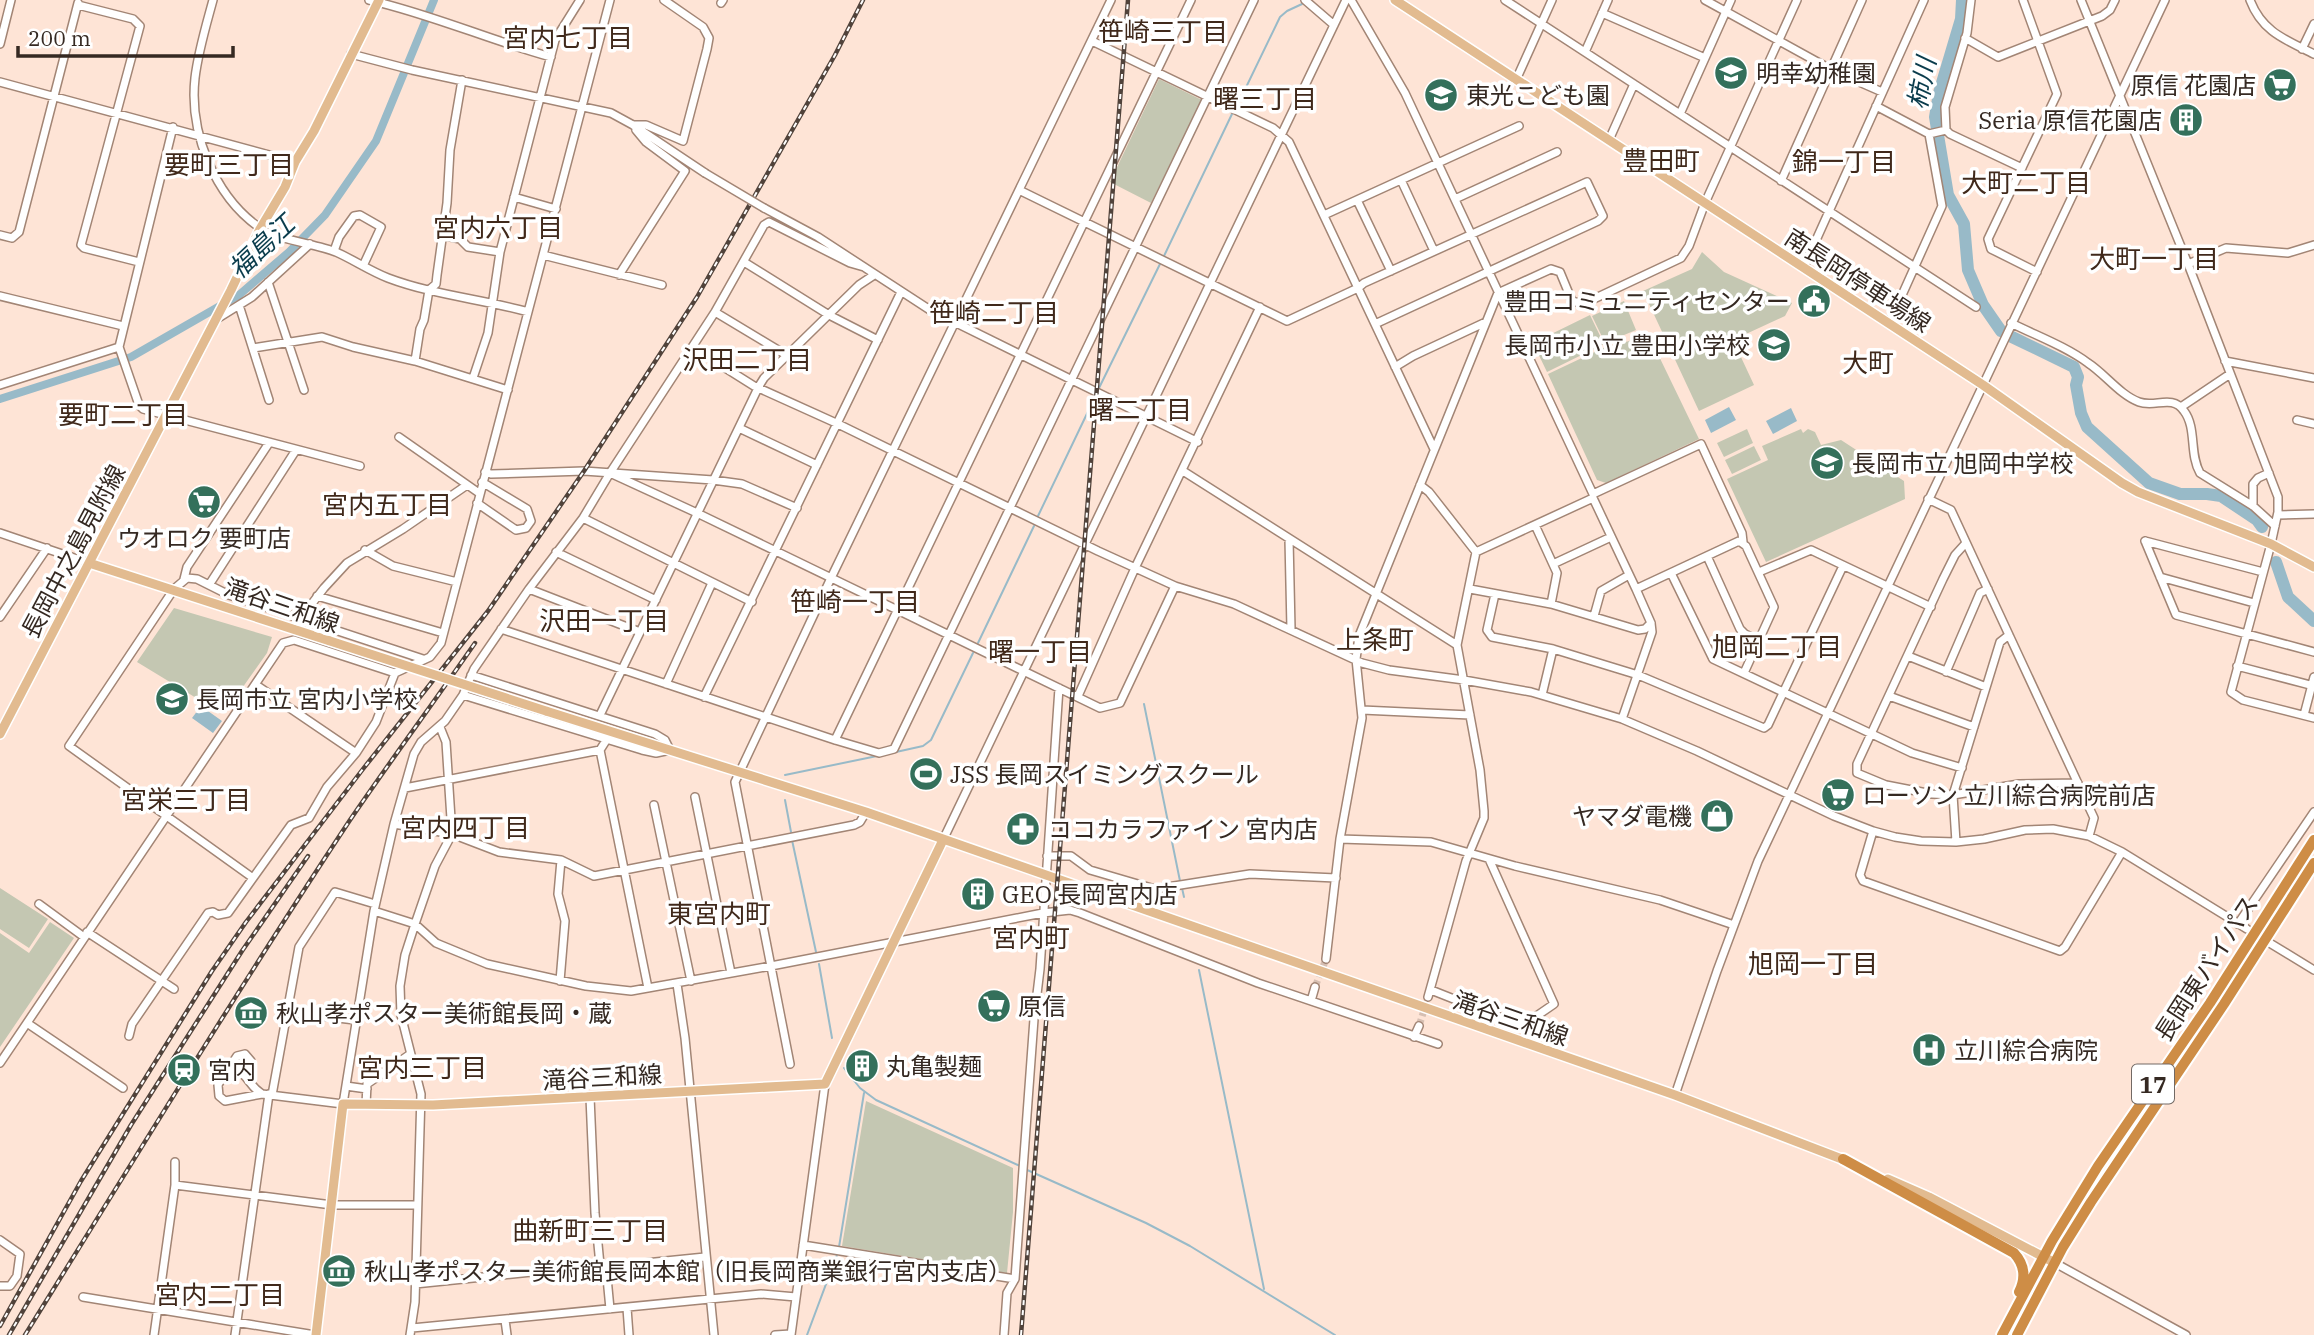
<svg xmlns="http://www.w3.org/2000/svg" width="2314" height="1335" viewBox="0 0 2314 1335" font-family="'IBM Plex Serif','Noto Sans JP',serif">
<rect width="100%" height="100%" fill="#fee4d6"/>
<!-- green -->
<path fill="#c4c7b2" d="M 1159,79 L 1202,100 L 1151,203 L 1110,182 Z
M 1702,252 L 1724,272 L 1792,303 L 1785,316 L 1733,340 L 1754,385 L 1699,411 L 1643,291 L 1692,269 Z
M 1624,301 L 1636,330 L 1605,343 L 1592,316 Z
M 1590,315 L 1604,344 L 1547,372 L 1533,343 Z
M 1633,340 L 1654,346 L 1699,439 L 1606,483 L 1597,480 L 1548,374 L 1603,348 Z
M 1747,429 L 1753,443 L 1724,457 L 1717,443 Z
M 1801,429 L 1803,433 L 1808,429 L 1815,432 L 1821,445 L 1841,440 L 1904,481 L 1905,499 L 1766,562 L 1727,479 L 1768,460 L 1762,446 Z
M 1754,446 L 1761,460 L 1732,474 L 1725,460 Z
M 174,608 L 272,637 L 267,653 L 228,708 L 211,707 L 137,662 Z
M 0,888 L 48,919 L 29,948 L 0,929 Z
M 50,922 L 74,938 L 0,1047 L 0,933 L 29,953 Z
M 866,1101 L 1013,1168 L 1013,1212 L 1007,1273 L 842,1246 Z"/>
<!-- water -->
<path fill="#98bac8" d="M 1729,407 L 1736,420 L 1711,433 L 1705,420 Z
M 1791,408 L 1797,421 L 1773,434 L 1766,421 Z
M 201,706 L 222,721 L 213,733 L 192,718 Z"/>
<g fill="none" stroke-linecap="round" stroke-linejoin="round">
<!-- stream -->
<path stroke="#98bac8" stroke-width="2" d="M 1237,106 L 1280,17 L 1287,11 L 1302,4
M 1164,256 L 1232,114
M 1099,388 L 1160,264
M 1038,516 L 1094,399
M 978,643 L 1034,526
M 1144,704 L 1180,881
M 896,752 L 923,746 L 931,740 L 973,653
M 785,775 L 877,756
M 785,800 L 791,832
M 792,840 L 816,952
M 1182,888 L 1184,897
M 819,964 L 832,1038
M 1199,970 L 1264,1289
M 844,1068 L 860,1088 L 876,1100 L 1020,1166
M 1025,1169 L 1146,1223 L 1190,1246 L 1335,1335
M 839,1247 L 864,1093
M 807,1335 L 838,1252"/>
<!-- canal -->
<path stroke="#98bac8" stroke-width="8" d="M 0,399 L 131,357 L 239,295 L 289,252 L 325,215 L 376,141 L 434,0"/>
<!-- river -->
<path stroke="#98bac8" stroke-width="12" d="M 1962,0 L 1961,19 L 1939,93 L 1935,117 L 1948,195 L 1964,224 L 1968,270 L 1983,305 L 2001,331
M 2012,337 L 2074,367 L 2078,377 L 2076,385 L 2081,413 L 2087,427 L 2149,483 L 2180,494 L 2207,494 L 2221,496 L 2257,520 L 2262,527
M 2276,562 L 2288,597 L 2314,621"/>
<!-- minor-tunnel -->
<path stroke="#d6bfb2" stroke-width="7" stroke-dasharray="7 3.5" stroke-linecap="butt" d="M 1315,987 L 1326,959
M 1419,1026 L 1426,1004"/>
<!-- minor casing -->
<g stroke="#a28575" stroke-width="10">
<path id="minor" d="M 213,0 C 206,26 198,52 195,78 C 189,132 214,196 260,228 C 275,239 316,244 336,252 C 354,260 370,271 388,278 C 433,295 482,299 528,312
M 369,0 C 431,14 489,40 551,57
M 1305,0 L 1334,25
M 1351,0 L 1405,93 L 1593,494 L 1701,444 L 1742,533 L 1743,542
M 1505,0 L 1976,307
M 1705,0 L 1832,70 L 1882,92
M 2023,0 L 2057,94 L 1988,239 L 1991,249 L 2037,272
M 2081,0 L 2188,264 L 2278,497 L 2278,512 L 2271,544 L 2231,692 L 2243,700 L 2314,718
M 2250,0 C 2262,32 2286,40 2314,54
M 721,3 L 723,0
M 78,5 L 133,19 L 140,26 L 81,245 L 84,248 L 139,262
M 1602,13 L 1705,58
M 1965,38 L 1998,57 L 2102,16 L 2110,10 L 2115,0
M 1092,41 L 1273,128 L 1289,142 L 1434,449
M 0,44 L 11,0
M 2302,49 L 2314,24
M 1585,52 L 1608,0
M 351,54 L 412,70 L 611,113 L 633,125 L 705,173
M 1516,80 L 1552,0
M 0,82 L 295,162
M 1876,106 L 1929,134 L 1946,130 L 1950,134 L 2022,168
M 1680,114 L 1731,0
M 634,125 L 646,125 L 683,141 L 707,49 L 709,38 L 703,27 L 664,0
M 173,127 L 119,347 L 139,405 L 143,409 L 360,466
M 1946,130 L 1945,107 L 1967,33 L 1971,0
M 1609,140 L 1634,84
M 1401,180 L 1434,251
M 1781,181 L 1862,0
M 1019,190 L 1287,321 L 1358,288 L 1364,283 L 1587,182 L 1603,216 L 1598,221 L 1375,324
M 514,197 L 556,209
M 1455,199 L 1557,152
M 1357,200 L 1391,271
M 764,208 L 818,237 L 930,310 L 1198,442
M 1324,215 L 1519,126
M 0,235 L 12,238 L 19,232 L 78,3
M 442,235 L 460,239 L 468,247 L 500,252
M 334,251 L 339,237 L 354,216 L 360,215 L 381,227 L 363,266
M 543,255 L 662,285
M 744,262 L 829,315 L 878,340
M 2188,264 L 2226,248 L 2288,253 L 2314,245
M 1804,267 L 1924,0
M 619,275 L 685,171 L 646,142 L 636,130
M 268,282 L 304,390
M 0,296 L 123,326
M 239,305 L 269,400
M 715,312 L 788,356
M 215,320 L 252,297 L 310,244
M 2011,323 C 2037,336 2065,346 2088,363 C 2105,374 2120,395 2139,402 C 2155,408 2172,394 2184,411 C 2197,428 2189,454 2200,473 L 2253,506 L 2275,526
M 1889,324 L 1942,206 L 1929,134
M 692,347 L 754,386 L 836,423 L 1098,551 L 1175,586 L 1234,604 L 1362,663 L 1389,670 L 1464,680 L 1531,692 L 1622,719 L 1697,751 L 1834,816 L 1873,831 L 1895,837 L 1921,841 L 1956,842 L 1984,839 L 2025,830 L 2053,829 L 2089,836 L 2122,852 L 2247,929
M 253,348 L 322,337 L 353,347 L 415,361 L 508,390
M 415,361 L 420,329 L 424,320 L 429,290 L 436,284 L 437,275 L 447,203 L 450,150 L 462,80
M 2225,361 L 2314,378
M 1395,367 L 1413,356 L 1486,322
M 473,378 L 488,333 L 500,252 L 555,40 L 580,0
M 0,385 L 119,347
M 2181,407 L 2230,374
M 2297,420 L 2314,424
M 739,428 L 817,465
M 399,437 L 479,493
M 1183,471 L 1457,645
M 485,472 L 491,474 L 584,471 L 713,480 L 742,484 L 797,508
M 610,473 L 697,513 L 1100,708 L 1120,703 L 1175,586
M 1420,485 L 1429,492 L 1476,552 L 1457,645 L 1480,770 L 1484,811 L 1484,818 L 1466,861 L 1428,997
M 1928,499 L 1951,510 L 2094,818 L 2089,836
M 477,503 L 516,530 L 526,528 L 531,521 L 527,509 L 482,482
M 2253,506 L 2253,484 L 2258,478 L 2269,473
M 2278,515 L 2314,514
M 583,518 L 752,602
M 1535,525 L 1557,573 L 1551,604
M 0,533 L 89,563
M 1289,539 L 1291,629
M 2145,541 L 2176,615 L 2314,652
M 2145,541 L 2263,572
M 1965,544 L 1955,555 L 1943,579 L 1857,764 L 1857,773 L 1886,785 L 1932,794 L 1953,795 L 2019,784 L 2078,783
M 365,550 L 393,566 L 457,582
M 556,552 L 656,600
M 1476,552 L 1593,498 L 1636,589
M 1707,556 L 1740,629 L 1745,634 L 1760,641
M 1553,564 L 1611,537
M 1759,572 L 1811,550 L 1931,607
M 1671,573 L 1713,659 L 1912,753 L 1962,768
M 2160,577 L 2254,603
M 184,579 L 187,567 L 269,443
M 209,585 L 296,450
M 529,589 L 640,632
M 1470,589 L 1551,604 L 1638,630 L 1645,629 L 1651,623
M 1495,594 L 1487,630 L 1492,637 L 1553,649 L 1638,675 L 1764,728 L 1768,725 L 1843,566
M 317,596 L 443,633
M 1594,616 L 1601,591 L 1629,575
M 0,617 L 47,548
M 300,619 L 324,588 L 347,563 L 403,529 L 467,485
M 501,629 L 835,740 L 879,753 L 894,749 L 1254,0
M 1908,656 L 1986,687
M 2237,666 L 2314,686
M 1946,672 L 1980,593 L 1988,589
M 395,673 L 376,722 L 356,753 L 327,787 L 309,818 L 291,825 L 253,878 L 69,746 L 174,589 L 187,578 L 197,579 L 229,595 L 423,659
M 666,684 L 712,583
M 256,685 L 356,753
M 463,695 L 642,750 L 656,753 L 670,750 L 665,740 L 655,734 L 471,675
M 1542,695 L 1553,649
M 1078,696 L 1135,568 L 1260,307
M 1889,696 L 1974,727
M 704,697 L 901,292
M 1362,710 L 1470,715
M 600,715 L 759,386 L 764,378 L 859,285 L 874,275
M 2304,715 L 2314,677
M 1622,719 L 1652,632 L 1651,623 L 1636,589 L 1739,541 L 1746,546 L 1774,607 L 1744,673
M 835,740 L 1191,0
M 600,750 L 648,988
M 405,788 L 600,750 L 607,739
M 695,797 L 731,973
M 654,805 L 691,981
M 394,824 L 452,834 L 499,852 L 561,860 L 594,876 L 854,825 L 860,822 L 866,812
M 1873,831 L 1860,875 L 1863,881 L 2060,951 L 2065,947 L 2122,852
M 1340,839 L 1431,842 L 1515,866 L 1660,900 L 1734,925
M 943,840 L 1346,0
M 1956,842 L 1953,795 L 2000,642 L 2009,635
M 1047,856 L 1071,856 L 1090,870 L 1155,889 L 1250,874 L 1336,878
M 39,904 L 84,937
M 374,911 L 415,924 L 436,943 L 487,964 L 586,986 L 631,991 L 771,966 L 1043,913 L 1070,910 L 1080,913 L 1258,983 L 1438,1044
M 2238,924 L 2314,812
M 87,932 L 174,989
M 2268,942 L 2314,970
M 1326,959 L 1340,839 L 1362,718 L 1356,659 L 1359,636 L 1498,293 L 1551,269 L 1560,272 L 1572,301 L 1583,304 L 1681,258 L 1689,246 L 1705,203 L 1797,0
M 560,981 L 565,921 L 558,894 L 561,860
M 677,984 L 685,1038 L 714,1335
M 1431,990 L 1522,1026 L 1554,1004 L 1489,859
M 1311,1001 L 1315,987
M 286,1012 L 355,1020
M 27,1023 L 123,1088
M 129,1036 L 132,1024 L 208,913 L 213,912 L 218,915 L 228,913 L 253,878
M 1414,1037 L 1419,1026
M 0,1063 L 283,643 L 294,640 L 395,673 L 430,657 L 441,643 L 610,0
M 790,1064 L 735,782 L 831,578 L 1111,0
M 226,1073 L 237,1056 L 245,1054 L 251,1061 L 249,1081
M 346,1086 L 367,1089
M 262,1094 C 249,1086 249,1077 238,1070 L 225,1073 L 218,1085 L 219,1096 L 225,1101 L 262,1094 L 343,1104 L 374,911 L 394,824 L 414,754 L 421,742 L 445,721 L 463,695 L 474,669 L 529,589 L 583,518 L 610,473 L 715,312 L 764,225 L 769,222 L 850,263 L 864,267
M 272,1095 L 299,947 L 335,892 L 375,904
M 1675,1095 L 1717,971 L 1758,861 L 2165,0
M 590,1097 L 595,1213 L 600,1265
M 366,1105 L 367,1084 L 409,1055
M 175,1185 L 332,1205 L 417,1205
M 0,1240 L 20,1254 L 17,1276 L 10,1286 L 0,1286
M 803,1245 L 1015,1279
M 2055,1263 L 2186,1335
M 606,1267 L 610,1309
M 415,1284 L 600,1265 L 606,1267 L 705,1257
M 83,1297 L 315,1335
M 627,1308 L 629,1335
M 505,1320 L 507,1335
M 412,1328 L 761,1294 L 796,1297
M 154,1335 L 175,1185 L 175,1162
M 235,1335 L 269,1094
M 410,1335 L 415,1302 L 421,1094 L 401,1015 L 400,986 L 405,955 L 415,924 L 435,866 L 452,834 L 446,742 L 440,727
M 775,1335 L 791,1334
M 791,1335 L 825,1084
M 1004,1335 L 1007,1293 L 1015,1279 L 1034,1019 L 1040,969 L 1059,688"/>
</g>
<!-- major casing -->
<g stroke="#fff" stroke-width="12">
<path id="major" d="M 1395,0 L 1983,385 L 2122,483 L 2138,492 L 2271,544 L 2314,567
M 89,563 L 330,641
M 546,711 L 866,812 L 1675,1095 L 1847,1161
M 0,734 L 231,290 L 260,229 L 285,187 L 295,162 L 314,131 L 379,0
M 1888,1179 L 1929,1197 L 2055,1263
M 316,1335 L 343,1104 L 433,1105 L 825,1084 L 943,840"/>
</g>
<!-- highway casing -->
<g stroke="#fff" stroke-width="14">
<path id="highway" d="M 1843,1159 L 2014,1253 C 2025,1265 2026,1278 2019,1292
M 2002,1335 L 2052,1241 L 2098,1166 L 2210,1003 L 2314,840
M 2017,1335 L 2063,1247 L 2091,1202 L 2224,1004 L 2314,863"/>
</g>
<!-- minor -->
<use href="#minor" stroke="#fff" stroke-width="7"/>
<!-- major -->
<use href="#major" stroke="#e2bb90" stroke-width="9"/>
<!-- highway -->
<use href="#highway" stroke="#ce8d46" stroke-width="10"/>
<!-- rail casing -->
<g stroke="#51433b" stroke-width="4.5">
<path id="rail" d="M 0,1326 L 81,1181 L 212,971 L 246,922 L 363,769 L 488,611 L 584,471 L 697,297 L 835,55 L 863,0
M 9,1335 L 131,1125 L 242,951 L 308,856
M 25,1335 C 132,1163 238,989 350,820 C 391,760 434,702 475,643
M 1021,1335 L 1128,0"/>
</g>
<!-- rail -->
<use href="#rail" stroke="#fff" stroke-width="2" stroke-dasharray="5" stroke-linecap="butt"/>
<!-- minor-bridge casing -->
<g stroke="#a28575" stroke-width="10" stroke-linecap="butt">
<path id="minor-bridge" d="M 705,173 L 764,208"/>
</g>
<!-- major-bridge casing -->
<g stroke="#fff" stroke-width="12" stroke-linecap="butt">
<path id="major-bridge" d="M 330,641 L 546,711"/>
</g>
<!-- minor-bridge -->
<use href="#minor-bridge" stroke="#fff" stroke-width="7"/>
<!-- major-bridge -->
<use href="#major-bridge" stroke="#e2bb90" stroke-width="9"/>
</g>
<!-- icons -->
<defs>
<g id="school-disc" transform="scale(1.75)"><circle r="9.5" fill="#34705b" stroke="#fff"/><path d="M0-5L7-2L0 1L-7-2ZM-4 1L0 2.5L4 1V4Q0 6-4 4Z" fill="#fff"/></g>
<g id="supermarket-disc" transform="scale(1.75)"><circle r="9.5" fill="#34705b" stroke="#fff"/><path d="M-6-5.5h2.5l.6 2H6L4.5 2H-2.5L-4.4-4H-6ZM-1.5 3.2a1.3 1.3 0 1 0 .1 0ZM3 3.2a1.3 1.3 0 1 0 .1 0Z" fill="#fff"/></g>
<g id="building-disc" transform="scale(1.75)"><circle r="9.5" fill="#34705b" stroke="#fff"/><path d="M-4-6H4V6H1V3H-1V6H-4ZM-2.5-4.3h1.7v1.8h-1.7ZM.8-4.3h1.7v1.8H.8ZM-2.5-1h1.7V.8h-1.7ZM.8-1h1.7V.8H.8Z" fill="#fff"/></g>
<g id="civic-disc" transform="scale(1.75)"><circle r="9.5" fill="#34705b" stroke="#fff"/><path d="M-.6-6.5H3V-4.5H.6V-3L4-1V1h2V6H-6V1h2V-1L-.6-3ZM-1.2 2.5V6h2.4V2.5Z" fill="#fff"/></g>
<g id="stadium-disc" transform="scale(1.75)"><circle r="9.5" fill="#34705b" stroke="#fff"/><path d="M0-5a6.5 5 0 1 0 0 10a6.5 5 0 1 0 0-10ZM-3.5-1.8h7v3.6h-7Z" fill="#fff"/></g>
<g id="shop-disc" transform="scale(1.75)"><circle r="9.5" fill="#34705b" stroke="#fff"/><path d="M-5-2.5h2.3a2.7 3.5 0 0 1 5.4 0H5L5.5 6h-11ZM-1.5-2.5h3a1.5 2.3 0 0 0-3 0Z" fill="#fff"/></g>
<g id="pharmacy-disc" transform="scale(1.75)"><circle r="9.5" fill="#34705b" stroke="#fff"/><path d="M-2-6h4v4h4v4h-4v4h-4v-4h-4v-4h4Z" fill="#fff"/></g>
<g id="museum-disc" transform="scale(1.75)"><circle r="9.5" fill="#34705b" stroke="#fff"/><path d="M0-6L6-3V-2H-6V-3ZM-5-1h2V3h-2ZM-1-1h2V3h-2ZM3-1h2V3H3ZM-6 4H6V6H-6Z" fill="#fff"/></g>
<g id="hospital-disc" transform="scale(1.75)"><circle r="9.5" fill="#34705b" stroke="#fff"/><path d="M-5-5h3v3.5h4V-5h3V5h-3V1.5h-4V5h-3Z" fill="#fff"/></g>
<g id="station-disc" transform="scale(1.75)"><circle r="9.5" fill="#34705b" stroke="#fff"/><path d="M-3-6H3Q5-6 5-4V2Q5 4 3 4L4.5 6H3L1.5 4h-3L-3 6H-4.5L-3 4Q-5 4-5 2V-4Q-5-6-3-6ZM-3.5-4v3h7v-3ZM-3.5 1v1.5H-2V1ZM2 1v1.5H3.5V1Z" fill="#fff"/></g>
</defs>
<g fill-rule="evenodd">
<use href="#school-disc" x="1731" y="73"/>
<use href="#supermarket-disc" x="2280" y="85"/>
<use href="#school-disc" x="1441" y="95"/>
<use href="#building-disc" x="2186" y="120"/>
<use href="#civic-disc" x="1814" y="301"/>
<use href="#school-disc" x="1774" y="345"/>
<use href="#school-disc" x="1827" y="463"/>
<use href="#supermarket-disc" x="204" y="502"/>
<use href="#school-disc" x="172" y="699"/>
<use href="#stadium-disc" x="926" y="774"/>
<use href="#supermarket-disc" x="1838" y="795"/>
<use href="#shop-disc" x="1717" y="816"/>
<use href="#pharmacy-disc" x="1023" y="829"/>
<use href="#building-disc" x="978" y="894"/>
<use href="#supermarket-disc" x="994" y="1006"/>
<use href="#museum-disc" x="251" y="1013"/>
<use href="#hospital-disc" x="1929" y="1050"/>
<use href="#building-disc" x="862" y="1066"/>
<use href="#station-disc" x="184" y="1070"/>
<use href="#museum-disc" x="339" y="1271"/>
</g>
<g text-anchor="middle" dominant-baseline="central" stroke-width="7" stroke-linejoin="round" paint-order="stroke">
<!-- shield labels -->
<rect fill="#fff" stroke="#726964" stroke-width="2" x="2132" y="1064.5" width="42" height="39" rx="5"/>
<g font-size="23" font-weight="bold" fill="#352922">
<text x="2153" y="1084">17</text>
</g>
<!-- poi labels -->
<g font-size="24" fill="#352922" stroke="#fff" text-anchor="start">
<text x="1756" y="73">明幸幼稚園</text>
<text x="2256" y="85" text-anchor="end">原信 花園店</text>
<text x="1466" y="95">東光こども園</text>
<text x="2162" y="120" text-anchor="end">Seria 原信花園店</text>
<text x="1790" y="301" text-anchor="end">豊田コミュニティセンター</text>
<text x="1750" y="345" text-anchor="end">長岡市小立 豊田小学校</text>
<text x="1852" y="463">長岡市立 旭岡中学校</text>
<text x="204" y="538" text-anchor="middle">ウオロク 要町店</text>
<text x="196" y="699">長岡市立 宮内小学校</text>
<text x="950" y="774">JSS 長岡スイミングスクール</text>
<text x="1862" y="795">ローソン 立川綜合病院前店</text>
<text x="1692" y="816" text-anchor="end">ヤマダ電機</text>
<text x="1048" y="829">ココカラファイン 宮内店</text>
<text x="1002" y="894">GEO 長岡宮内店</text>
<text x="1018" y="1006">原信</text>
<text x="276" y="1013">秋山孝ポスター美術館長岡・蔵</text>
<text x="1954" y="1050">立川綜合病院</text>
<text x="886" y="1066">丸亀製麺</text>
<text x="208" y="1070">宮内</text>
<text x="364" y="1271">秋山孝ポスター美術館長岡本館（旧長岡商業銀行宮内支店）</text>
</g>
<!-- street labels -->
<g font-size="24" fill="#352922" stroke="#fff">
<text transform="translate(1858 280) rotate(33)">南長岡停車場線</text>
<text transform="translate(73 551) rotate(-62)">長岡中之島見附線</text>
<text transform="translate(282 605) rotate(19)">滝谷三和線</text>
<text transform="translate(2206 968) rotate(-57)">長岡東バイパス</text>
<text transform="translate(1511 1018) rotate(19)">滝谷三和線</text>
<text transform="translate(602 1077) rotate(-3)">滝谷三和線</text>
</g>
<!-- neighbourhood labels -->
<g font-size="26" fill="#40291b" stroke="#fff">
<text x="1163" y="31">笹崎三丁目</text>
<text x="568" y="37">宮内七丁目</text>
<text x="1265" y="98">曙三丁目</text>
<text x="1661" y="160">豊田町</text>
<text x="1844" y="161">錦一丁目</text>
<text x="229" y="164">要町三丁目</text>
<text x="2026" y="182">大町二丁目</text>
<text x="498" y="227">宮内六丁目</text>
<text x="2154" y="258">大町一丁目</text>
<text x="994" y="312">笹崎二丁目</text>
<text x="747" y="359">沢田二丁目</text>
<text x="1868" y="362">大町</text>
<text x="1140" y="409">曙二丁目</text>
<text x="123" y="414">要町二丁目</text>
<text x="387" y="504">宮内五丁目</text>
<text x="855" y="601">笹崎一丁目</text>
<text x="604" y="620">沢田一丁目</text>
<text x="1375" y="639">上条町</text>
<text x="1777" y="646">旭岡二丁目</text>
<text x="1040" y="651">曙一丁目</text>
<text x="186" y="799">宮栄三丁目</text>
<text x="465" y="827">宮内四丁目</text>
<text x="719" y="913">東宮内町</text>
<text x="1031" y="937">宮内町</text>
<text x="1813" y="963">旭岡一丁目</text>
<text x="422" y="1067">宮内三丁目</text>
<text x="590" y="1230">曲新町三丁目</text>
<text x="220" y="1294">宮内二丁目</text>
</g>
<!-- water labels -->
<g font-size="26" font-style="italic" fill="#0a3c4c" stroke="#fff">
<text transform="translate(1921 83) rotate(-79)">柿川</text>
<text transform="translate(261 246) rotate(-43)">福島江</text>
</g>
</g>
<!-- scale -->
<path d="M18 46v10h215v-10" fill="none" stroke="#352922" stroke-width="3.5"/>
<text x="28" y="46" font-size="21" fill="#352922" stroke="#ffffff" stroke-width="5" paint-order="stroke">200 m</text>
</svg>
